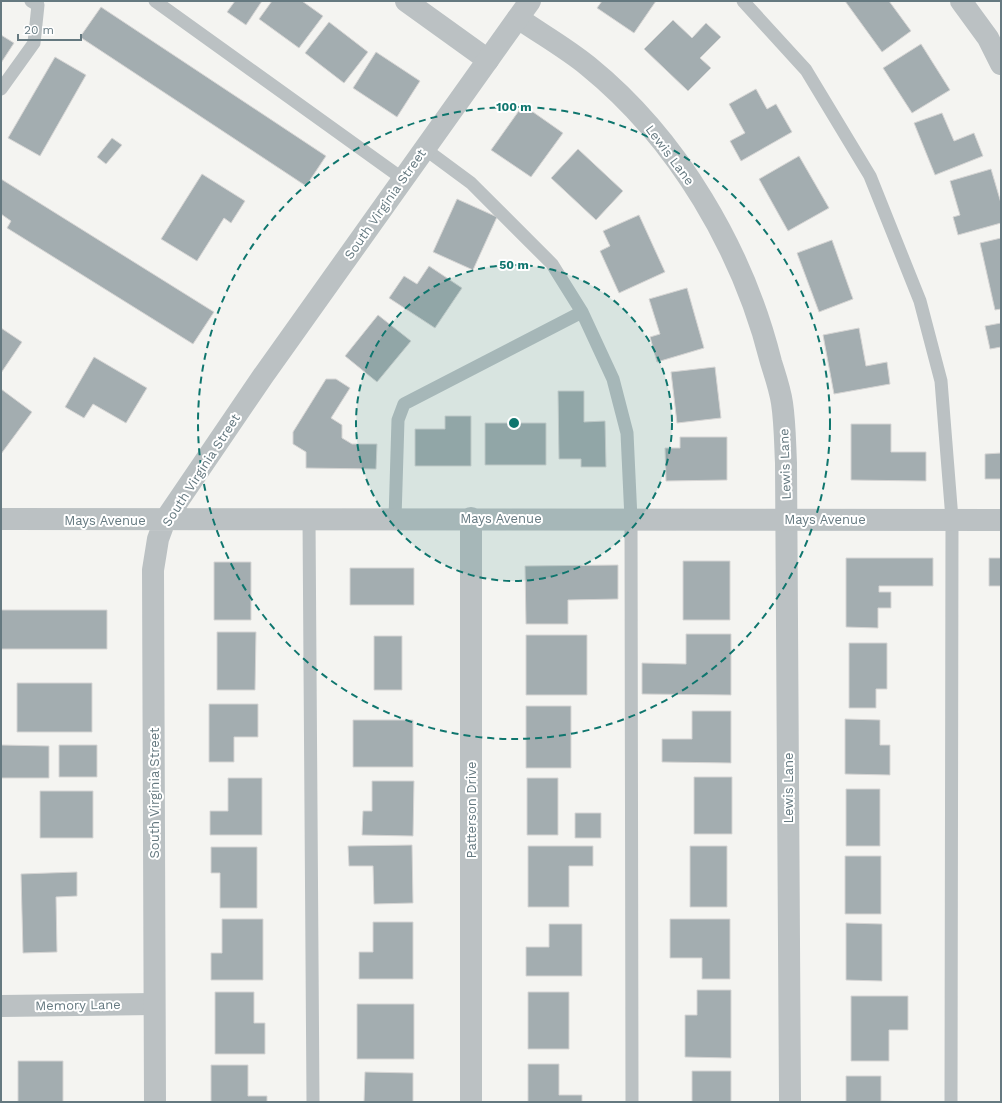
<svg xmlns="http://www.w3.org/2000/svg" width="1002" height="1103" viewBox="0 0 1002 1103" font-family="'Work Sans',sans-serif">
<rect width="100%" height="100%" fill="#f4f4f1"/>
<!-- building -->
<path fill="#a3adb0" stroke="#d6d5d4" d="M 235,1 L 262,1 L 246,25 L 227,12 Z
M 272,1 L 302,1 L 323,16 L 299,48 L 259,19 Z
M 602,1 L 656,1 L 634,33 L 597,8 Z
M 845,1 L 889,1 L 911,31 L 882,52 Z
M 101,7 L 326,156 L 306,186 L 80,37 Z
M 673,20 L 692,38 L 706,23 L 721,37 L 700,58 L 711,68 L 688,91 L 644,49 Z
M 329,22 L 368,52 L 344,83 L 305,53 Z
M 1,35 L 14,43 L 1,63 Z
M 921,44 L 950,90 L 912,113 L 883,68 Z
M 376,52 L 420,81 L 397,117 L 353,88 Z
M 55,57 L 86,75 L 40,156 L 8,138 Z
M 756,89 L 767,109 L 776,104 L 792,132 L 741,161 L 730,141 L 745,133 L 729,104 Z
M 523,105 L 563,133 L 531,177 L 491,150 Z
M 942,113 L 954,141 L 974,133 L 983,156 L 935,175 L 914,123 Z
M 112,138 L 122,145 L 106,164 L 97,157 Z
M 578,149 L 623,191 L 596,220 L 551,178 Z
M 799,156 L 829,208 L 788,231 L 759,179 Z
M 991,169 L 1001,203 L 1001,223 L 958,235 L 953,217 L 960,215 L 950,181 Z
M 202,174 L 245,201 L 231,223 L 224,218 L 197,261 L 161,239 Z
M 1,179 L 214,312 L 193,344 L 7,228 L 11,221 L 1,214 Z
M 457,199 L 497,217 L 473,270 L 433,252 Z
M 639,215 L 665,272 L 619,293 L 600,251 L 610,246 L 603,231 Z
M 1001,238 L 1001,309 L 995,310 L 980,243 Z
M 832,240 L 853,299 L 819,312 L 797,253 Z
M 429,266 L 462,288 L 435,328 L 389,298 L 404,276 L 417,284 Z
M 687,288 L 704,348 L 657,362 L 650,337 L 660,334 L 649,299 Z
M 378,315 L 411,341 L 377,382 L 345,356 Z
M 1001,323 L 1001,347 L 990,349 L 985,326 Z
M 1,328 L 22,342 L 1,373 Z
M 859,328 L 866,366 L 887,362 L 890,384 L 834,394 L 823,335 Z
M 94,357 L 147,388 L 126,423 L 93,404 L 84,418 L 65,407 Z
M 715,367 L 721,418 L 677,423 L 671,372 Z
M 326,379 L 336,379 L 350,388 L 331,418 L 342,425 L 342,438 L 352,444 L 377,444 L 376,469 L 306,468 L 306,452 L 293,444 L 293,432 Z
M 1,389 L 32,412 L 1,454 Z
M 558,391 L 584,391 L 584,422 L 605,421 L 606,467 L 581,467 L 581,459 L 559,459 Z
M 445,416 L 471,416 L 471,466 L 415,466 L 415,429 L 445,429 Z
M 485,423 L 546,423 L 546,465 L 485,465 Z
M 851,424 L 891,424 L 891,452 L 926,452 L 926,481 L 851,480 Z
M 680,437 L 727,437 L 727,480 L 666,481 L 665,448 L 680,448 Z
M 1001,453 L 1001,479 L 985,479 L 985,454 Z
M 846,558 L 933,558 L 933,586 L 879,586 L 879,592 L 891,592 L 891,608 L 878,608 L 878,628 L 846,627 Z
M 989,558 L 1001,558 L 1001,586 L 989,586 Z
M 683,561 L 730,561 L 730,620 L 683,620 Z
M 214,562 L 251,562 L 251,620 L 214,620 Z
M 618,565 L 618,599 L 568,600 L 568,624 L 526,624 L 525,566 Z
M 350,568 L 414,568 L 414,605 L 350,605 Z
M 1,610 L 107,610 L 107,649 L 1,649 Z
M 217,632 L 256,632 L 255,690 L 217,690 Z
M 686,634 L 731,634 L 731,695 L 642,694 L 642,663 L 686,664 Z
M 526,635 L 587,635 L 587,695 L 526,695 Z
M 374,636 L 402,636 L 402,690 L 374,690 Z
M 849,643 L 887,643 L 887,689 L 876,689 L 876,708 L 849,708 Z
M 17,683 L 92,683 L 92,732 L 17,732 Z
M 209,704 L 258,704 L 258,737 L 234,737 L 234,762 L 209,762 Z
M 526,706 L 571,706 L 571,768 L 526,768 Z
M 692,711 L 731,711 L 731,763 L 662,762 L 662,739 L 692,739 Z
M 845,719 L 880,720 L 880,745 L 890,745 L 890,775 L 845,774 Z
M 353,720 L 413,720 L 413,767 L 353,767 Z
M 1,745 L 49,746 L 49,778 L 1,778 Z
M 59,745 L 97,745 L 97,777 L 59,777 Z
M 694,777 L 732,777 L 732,834 L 694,834 Z
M 228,778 L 262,778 L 262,835 L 210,835 L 210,811 L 228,811 Z
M 527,778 L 558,778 L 558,835 L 527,835 Z
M 372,781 L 414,781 L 413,836 L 362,835 L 363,811 L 372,811 Z
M 846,789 L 880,789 L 880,846 L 846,846 Z
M 40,791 L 93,791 L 93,838 L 40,838 Z
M 575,813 L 601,813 L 601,838 L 575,838 Z
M 412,845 L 413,903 L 374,904 L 373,866 L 349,866 L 348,846 Z
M 528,846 L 593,846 L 593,866 L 569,866 L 569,907 L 528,907 Z
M 690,846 L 727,846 L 727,907 L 690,907 Z
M 211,847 L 257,847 L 257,908 L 220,908 L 220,873 L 211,873 Z
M 845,856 L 881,856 L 881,914 L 845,914 Z
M 77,872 L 77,896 L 56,897 L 57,952 L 23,953 L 21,874 Z
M 222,919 L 263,919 L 263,980 L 211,980 L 211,953 L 222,953 Z
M 670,919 L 730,919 L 730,979 L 702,979 L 702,958 L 670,958 Z
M 373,922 L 413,922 L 413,979 L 359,979 L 359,952 L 373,952 Z
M 846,923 L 882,924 L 882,981 L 846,980 Z
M 549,924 L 582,924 L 582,976 L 526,976 L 526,947 L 549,947 Z
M 697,990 L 731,990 L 731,1058 L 685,1057 L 685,1015 L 697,1015 Z
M 215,992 L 254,992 L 254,1023 L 265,1023 L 265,1054 L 215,1054 Z
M 528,992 L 569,992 L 569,1049 L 528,1049 Z
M 851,996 L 908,996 L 908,1030 L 889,1030 L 889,1061 L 851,1061 Z
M 357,1004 L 414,1004 L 414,1059 L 357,1059 Z
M 18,1061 L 63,1061 L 63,1102 L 18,1102 Z
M 528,1064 L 559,1064 L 559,1095 L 582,1095 L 582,1102 L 528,1102 Z
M 211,1065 L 248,1065 L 248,1096 L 267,1096 L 267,1102 L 211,1102 Z
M 692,1071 L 731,1071 L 731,1102 L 692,1102 Z
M 365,1072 L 413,1073 L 413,1102 L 364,1102 Z
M 846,1076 L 881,1076 L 881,1101 L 908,1102 L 846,1102 Z"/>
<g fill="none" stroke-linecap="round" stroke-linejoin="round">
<!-- service -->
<path stroke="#bbc1c3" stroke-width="13" d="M 155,1 L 403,179
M 743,1 L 806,70 L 870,176 L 920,301 L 941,381 L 952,519 L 951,1102
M 1,89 L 34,43 L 38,5 L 31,1
M 425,149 L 471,183 L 552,264 L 582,312 L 613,379 L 627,433 L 631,519 L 632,1102
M 309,519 L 313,1102
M 395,519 L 398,420 L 404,404 L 582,312"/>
<!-- minor -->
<path stroke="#bbc1c3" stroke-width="22" d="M 406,1 L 488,60
M 961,1 L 988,38 L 1001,64
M 518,18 C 541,34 566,48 588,66 C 678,139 743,250 771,362 C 775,375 780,389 782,403 C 785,423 785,443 786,463 L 790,1102
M 471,518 L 471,1102
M 1,1006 L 154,1004"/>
<!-- tertiary -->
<path stroke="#bbc1c3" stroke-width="22" d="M 1,519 L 1001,520
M 155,1102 L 153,570 L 158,539 L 165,520 L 263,376 L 530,1"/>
</g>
<!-- distance rings -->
<circle cx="514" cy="423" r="158" fill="#0f766e" fill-opacity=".12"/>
<g fill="none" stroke="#0f766e" stroke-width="2" stroke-dasharray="7 5">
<circle cx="514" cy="423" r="158"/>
<circle cx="514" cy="423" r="316"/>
</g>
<g text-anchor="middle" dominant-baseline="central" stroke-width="4" stroke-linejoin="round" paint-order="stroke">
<!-- street labels -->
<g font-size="13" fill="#657980" stroke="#fff">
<text transform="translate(670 155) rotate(53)">Lewis Lane</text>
<text transform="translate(385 204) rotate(-55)">South Virginia Street</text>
<text transform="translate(785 464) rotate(-92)">Lewis Lane</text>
<text transform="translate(201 470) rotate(-57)">South Virginia Street</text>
<text x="501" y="518">Mays Avenue</text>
<text x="825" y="519">Mays Avenue</text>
<text x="105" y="520">Mays Avenue</text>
<text transform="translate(788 788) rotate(-90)">Lewis Lane</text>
<text transform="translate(154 793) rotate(-90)">South Virginia Street</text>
<text transform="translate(471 810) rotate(-90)">Patterson Drive</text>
<text transform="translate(78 1005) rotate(-1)">Memory Lane</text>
</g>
</g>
<circle cx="514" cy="423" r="6" fill="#0f766e" stroke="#fff" stroke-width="2"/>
<g font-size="12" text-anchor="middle" font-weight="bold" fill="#0f766e" stroke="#fff" stroke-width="4" stroke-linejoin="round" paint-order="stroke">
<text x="514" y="111">100 m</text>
<text x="514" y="269">50 m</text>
</g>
<!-- border -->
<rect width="1002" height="1103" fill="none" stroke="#657980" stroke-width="4"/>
<!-- scale -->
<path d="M18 34v6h63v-6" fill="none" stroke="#657980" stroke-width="2"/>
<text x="24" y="34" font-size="12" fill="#657980" stroke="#ffffff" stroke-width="3" paint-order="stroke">20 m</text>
</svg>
